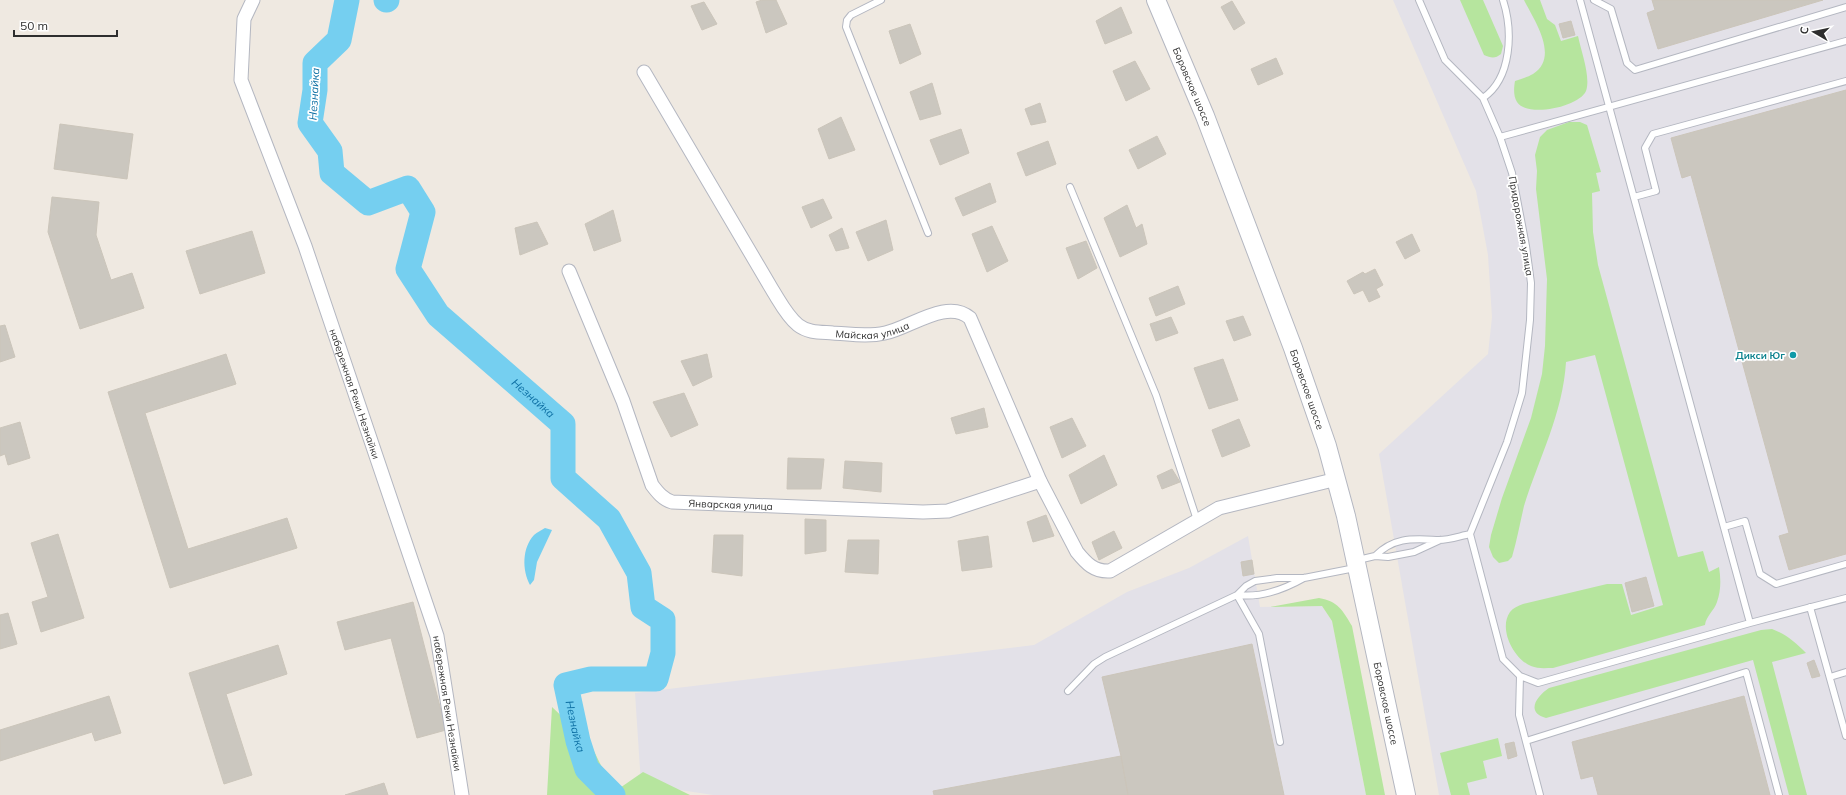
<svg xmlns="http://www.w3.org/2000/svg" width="1846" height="795" viewBox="0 0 1846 795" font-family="Mulish,sans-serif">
<rect width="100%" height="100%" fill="#efe9e1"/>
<!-- industrial -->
<path fill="#e3e1e8" d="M 1393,0 L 1846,0 L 1846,795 L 1439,795 L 1379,454 L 1488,354 L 1492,317 L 1488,255 L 1476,191 Z
M 1248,536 L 1260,607 L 1322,606 L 1332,621 L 1366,795 L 713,795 L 641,784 L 635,693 L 1034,645 L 1127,592 L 1189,568 Z"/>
<!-- green -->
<path fill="#b6e59e" d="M 1460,0 L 1483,0 L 1503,46 L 1501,54 C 1495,59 1491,58 1484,55 Z
M 1524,0 L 1540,0 L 1547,19 L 1555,25 L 1561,41 L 1578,36 C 1581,51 1591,77 1586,91 C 1579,107 1527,118 1517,102 C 1513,96 1514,87 1515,81 C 1521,79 1528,77 1533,74 C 1560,57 1534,20 1524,0 Z
M 1569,122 L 1580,122 L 1587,125 L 1601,172 L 1596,173 L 1600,191 L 1592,193 L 1593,232 L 1598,265 L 1678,557 L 1703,551 L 1709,572 L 1719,567 C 1721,579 1721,591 1717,602 C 1714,611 1706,616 1705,625 L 1553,668 C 1545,668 1538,669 1531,666 C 1514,659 1498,629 1510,612 C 1513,608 1518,606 1523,604 L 1607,584 L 1622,584 L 1631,615 L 1663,605 L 1595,355 L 1566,362 C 1563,413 1539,458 1524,506 C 1520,523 1517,540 1512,557 L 1508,561 L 1499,563 L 1493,557 L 1489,547 L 1491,535 L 1502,498 L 1531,418 L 1542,374 L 1545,346 L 1547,279 L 1536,189 L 1537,171 L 1535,155 L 1540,137 L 1547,130 Z
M 1319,598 C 1338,601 1343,611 1352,626 L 1385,795 L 1366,795 L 1332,621 L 1322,606 L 1270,607 Z
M 1772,629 C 1786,634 1796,643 1806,653 L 1772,662 L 1807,795 L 1789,795 L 1753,660 L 1546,718 C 1525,712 1537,696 1549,688 L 1761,630 Z
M 552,707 L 590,743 L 614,792 L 643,772 L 690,795 L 547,795 Z
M 1498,738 L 1502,756 L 1483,761 L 1487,778 L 1467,783 L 1470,795 L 1451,795 L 1440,753 Z"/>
<!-- water -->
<path fill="#75cff0" d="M 545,528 L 552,530 L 537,562 L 534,580 L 530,585 C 522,570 522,548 534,535 C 537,532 542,530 545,528 Z"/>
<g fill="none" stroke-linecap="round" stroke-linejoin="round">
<!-- river -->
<g stroke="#75cff0" stroke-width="25">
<path id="s1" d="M 347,0 L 339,40 L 315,63 L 315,90 L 310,123 L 330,151 L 332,173 L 368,203 L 408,188 L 423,212 L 408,269 L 438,315 L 563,424 L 563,478 L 609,519 L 639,573 L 643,607 L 663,620 L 663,653 L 656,679 L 591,679 L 566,685 L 578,741 L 587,769 L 613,795"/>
<path d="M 386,0 L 387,0"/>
</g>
</g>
<!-- building -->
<path fill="#cbc7bf" stroke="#cbc5ba" d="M 762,0 L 776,0 L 787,24 L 766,33 L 756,2 Z
M 1652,0 L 1823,0 L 1658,49 L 1647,13 L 1655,10 Z
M 1232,1 L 1245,23 L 1234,30 L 1221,7 Z
M 704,2 L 717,24 L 702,30 L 691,6 Z
M 1121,7 L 1132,33 L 1105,44 L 1096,21 Z
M 1571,21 L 1575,35 L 1563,38 L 1559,24 Z
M 910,24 L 921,54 L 900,64 L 889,31 Z
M 1276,58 L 1283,74 L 1258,85 L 1251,69 Z
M 1135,61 L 1150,89 L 1126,101 L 1113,71 Z
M 932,83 L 941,114 L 920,120 L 910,92 Z
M 1846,90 L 1846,554 L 1789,570 L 1779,536 L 1789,533 L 1691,175 L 1682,178 L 1671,138 Z
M 1040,103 L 1046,122 L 1031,125 L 1025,109 Z
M 841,117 L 855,150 L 829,159 L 818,129 Z
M 60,124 L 133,134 L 127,179 L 54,169 Z
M 961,129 L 969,153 L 940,165 L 930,140 Z
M 1157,136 L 1166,154 L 1138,169 L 1129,150 Z
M 1048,141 L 1056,164 L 1026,176 L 1017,153 Z
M 990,183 L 996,202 L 963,216 L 955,198 Z
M 52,197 L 99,202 L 96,235 L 111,280 L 132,273 L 144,308 L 80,329 L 48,232 Z
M 823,199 L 832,218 L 811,228 L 802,207 Z
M 1127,205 L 1136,228 L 1142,224 L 1147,244 L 1120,257 L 1104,218 Z
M 613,210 L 621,241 L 594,251 L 585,224 Z
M 886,220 L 893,250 L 868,261 L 856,232 Z
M 537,222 L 548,244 L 520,255 L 515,228 Z
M 992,226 L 1008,261 L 987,272 L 972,234 Z
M 842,228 L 849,248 L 836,251 L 829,235 Z
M 252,231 L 265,273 L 200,294 L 186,251 Z
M 1412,234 L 1420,251 L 1405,259 L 1396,242 Z
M 1086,241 L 1097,268 L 1078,279 L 1066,248 Z
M 1375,269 L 1383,285 L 1376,289 L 1380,297 L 1369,302 L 1363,290 L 1354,294 L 1347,281 L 1363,272 L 1365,274 Z
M 1178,286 L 1185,304 L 1156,316 L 1149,298 Z
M 1243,316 L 1251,335 L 1234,341 L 1226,321 Z
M 1171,317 L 1178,333 L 1156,341 L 1150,324 Z
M 5,325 L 15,357 L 0,362 L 0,326 Z
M 226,354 L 236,384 L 145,413 L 188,549 L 287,518 L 297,548 L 170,588 L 108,392 Z
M 707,354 L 712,377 L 693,386 L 681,361 Z
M 1223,359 L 1238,400 L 1209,409 L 1194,368 Z
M 684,393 L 698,425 L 671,437 L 653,402 Z
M 984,408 L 988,427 L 956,434 L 951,418 Z
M 1072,418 L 1086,446 L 1062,458 L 1050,427 Z
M 1239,419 L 1250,446 L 1222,457 L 1212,430 Z
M 20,422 L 30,458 L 8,465 L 5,454 L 0,456 L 0,428 Z
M 1104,455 L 1117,485 L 1081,504 L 1069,475 Z
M 788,458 L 824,459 L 821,489 L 787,489 Z
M 845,461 L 882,463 L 881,492 L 843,488 Z
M 1172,469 L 1180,482 L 1162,489 L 1157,476 Z
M 1046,515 L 1054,536 L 1033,542 L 1027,522 Z
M 805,519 L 826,520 L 826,551 L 805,554 Z
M 1114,531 L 1122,548 L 1099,560 L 1092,542 Z
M 58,534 L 84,618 L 41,632 L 32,602 L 48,597 L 31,543 Z
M 714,535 L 743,535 L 742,576 L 712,572 Z
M 988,536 L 992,567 L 962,571 L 958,541 Z
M 848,540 L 879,540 L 878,574 L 845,572 Z
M 1252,560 L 1254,574 L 1243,576 L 1241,562 Z
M 1646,577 L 1654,606 L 1632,612 L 1625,583 Z
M 413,602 L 446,730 L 417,738 L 391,638 L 345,650 L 337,622 Z
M 8,613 L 17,644 L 0,649 L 0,615 Z
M 1252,644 L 1284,795 L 1128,795 L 1121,756 L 1102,677 Z
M 278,645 L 287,674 L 226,694 L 252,775 L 224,784 L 189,673 Z
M 1814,660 L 1820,676 L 1812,678 L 1807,663 Z
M 109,696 L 121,733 L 95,741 L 92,732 L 0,761 L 0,730 Z
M 1744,696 L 1770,795 L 1598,795 L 1593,776 L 1581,779 L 1572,742 Z
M 1514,742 L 1517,756 L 1508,759 L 1505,744 Z
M 1121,756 L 1128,795 L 934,795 L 933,791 Z
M 384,783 L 388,795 L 345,795 Z"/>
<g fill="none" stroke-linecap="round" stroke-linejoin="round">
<!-- lane casing -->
<g stroke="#b4b7c1" stroke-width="8">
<path id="lane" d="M 881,0 L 851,15 L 847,20 L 846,27 L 928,233
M 1419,0 L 1445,60 L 1483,98 L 1500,137 L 1512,173 L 1526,246 L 1531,283 L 1530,320 L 1522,393 L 1507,442 L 1470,534
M 1580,0 L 1750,623
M 1594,0 L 1611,9 L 1627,63 L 1635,70 L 1846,7
M 1483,98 C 1512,78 1513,31 1503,0
M 1500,137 L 1846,41
M 1070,187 L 1156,395 L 1197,520
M 1634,197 L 1656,191 L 1645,148 L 1653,134 L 1846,81
M 1724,527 L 1745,521 L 1760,574 L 1776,584 L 1846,564
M 1470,534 L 1503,659 L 1520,676 L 1538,683 L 1750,623 L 1846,598
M 1375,556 C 1395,536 1414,539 1439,540 C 1449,540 1460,536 1470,534
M 1358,560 L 1375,556 L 1388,557 L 1414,552 L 1440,540
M 1237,595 L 1259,634 L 1280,742
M 1237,595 C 1261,598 1283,590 1304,578
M 1810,607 L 1846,736
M 1520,676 L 1519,715 L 1540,795
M 1830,677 L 1846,672
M 1068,691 L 1094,664 L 1105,657 L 1237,595 L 1246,586 L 1255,581 L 1277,578 L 1304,578 L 1355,568
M 1526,741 L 1746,672 L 1779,795"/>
</g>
<!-- street casing -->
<g stroke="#b4b7c1" stroke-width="15">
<g id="street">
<path id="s2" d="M 253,0 L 244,19 L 241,80 L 305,246 L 437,636 L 462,795"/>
<path id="s3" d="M 644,72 L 773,291 C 780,302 787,316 798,325 C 808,333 821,332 833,333 C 850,334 868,337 885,333 C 910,328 947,298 970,318 L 1040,481 L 1077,552 C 1086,563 1094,572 1110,571 L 1219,508 L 1337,479"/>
<path id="s4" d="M 569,271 L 623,401 L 652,485 C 658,493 663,499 672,502 L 923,512 L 948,511 L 1040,481"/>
</g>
</g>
<!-- secondary casing -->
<g stroke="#b4b7c1" stroke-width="20">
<g id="secondary">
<path id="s5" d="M 1156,0 L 1205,116 L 1293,348 L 1327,446 L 1346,516 L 1406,795"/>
</g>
</g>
<!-- lane -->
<use href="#lane" stroke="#fff" stroke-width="6"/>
<!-- street -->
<use href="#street" stroke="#fff" stroke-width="13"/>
<!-- secondary -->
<use href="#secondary" stroke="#fff" stroke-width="18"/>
</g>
<!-- markers -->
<circle fill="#0f9aa8" stroke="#fff" stroke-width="1.5" cx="1793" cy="355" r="4"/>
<g text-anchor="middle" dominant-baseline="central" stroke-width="3.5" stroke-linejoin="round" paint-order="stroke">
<!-- street labels -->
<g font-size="10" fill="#2e2e2e" stroke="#fff">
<text stroke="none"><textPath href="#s5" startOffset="94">Боровское шоссе</textPath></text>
<text transform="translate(1521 226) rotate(80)">Придорожная улица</text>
<text stroke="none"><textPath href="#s3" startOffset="373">Майская улица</textPath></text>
<text stroke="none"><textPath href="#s5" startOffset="418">Боровское шоссе</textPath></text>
<text stroke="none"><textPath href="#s2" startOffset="416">набережная Реки Незнайки</textPath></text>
<text stroke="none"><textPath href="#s4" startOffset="315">Январская улица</textPath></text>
<text stroke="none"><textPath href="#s5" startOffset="742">Боровское шоссе</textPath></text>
<text stroke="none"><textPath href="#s2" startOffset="740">набережная Реки Незнайки</textPath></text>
</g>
<!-- culture labels -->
<g font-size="10" font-weight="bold" fill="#0d838f" stroke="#fff" text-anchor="end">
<text x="1785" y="355">Дикси Юг</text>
</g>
<!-- water labels -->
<g font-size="11" font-style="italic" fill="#0d6fa3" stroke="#fff">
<text transform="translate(314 94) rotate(-87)">Незнайка</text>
<text stroke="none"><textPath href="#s1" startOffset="549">Незнайка</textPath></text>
<text stroke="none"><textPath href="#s1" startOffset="1017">Незнайка</textPath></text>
</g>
</g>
<!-- north arrow -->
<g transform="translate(1814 32) rotate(279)" stroke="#ffffff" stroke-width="3" paint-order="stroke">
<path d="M0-3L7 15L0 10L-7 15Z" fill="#2e2e2e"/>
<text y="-6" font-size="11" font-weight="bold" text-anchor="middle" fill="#2e2e2e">С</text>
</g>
<!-- scale -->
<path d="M14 30v6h103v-6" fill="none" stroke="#2e2e2e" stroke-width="2"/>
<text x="20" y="30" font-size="12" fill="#2e2e2e" stroke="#ffffff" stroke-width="3" paint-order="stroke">50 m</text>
</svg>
